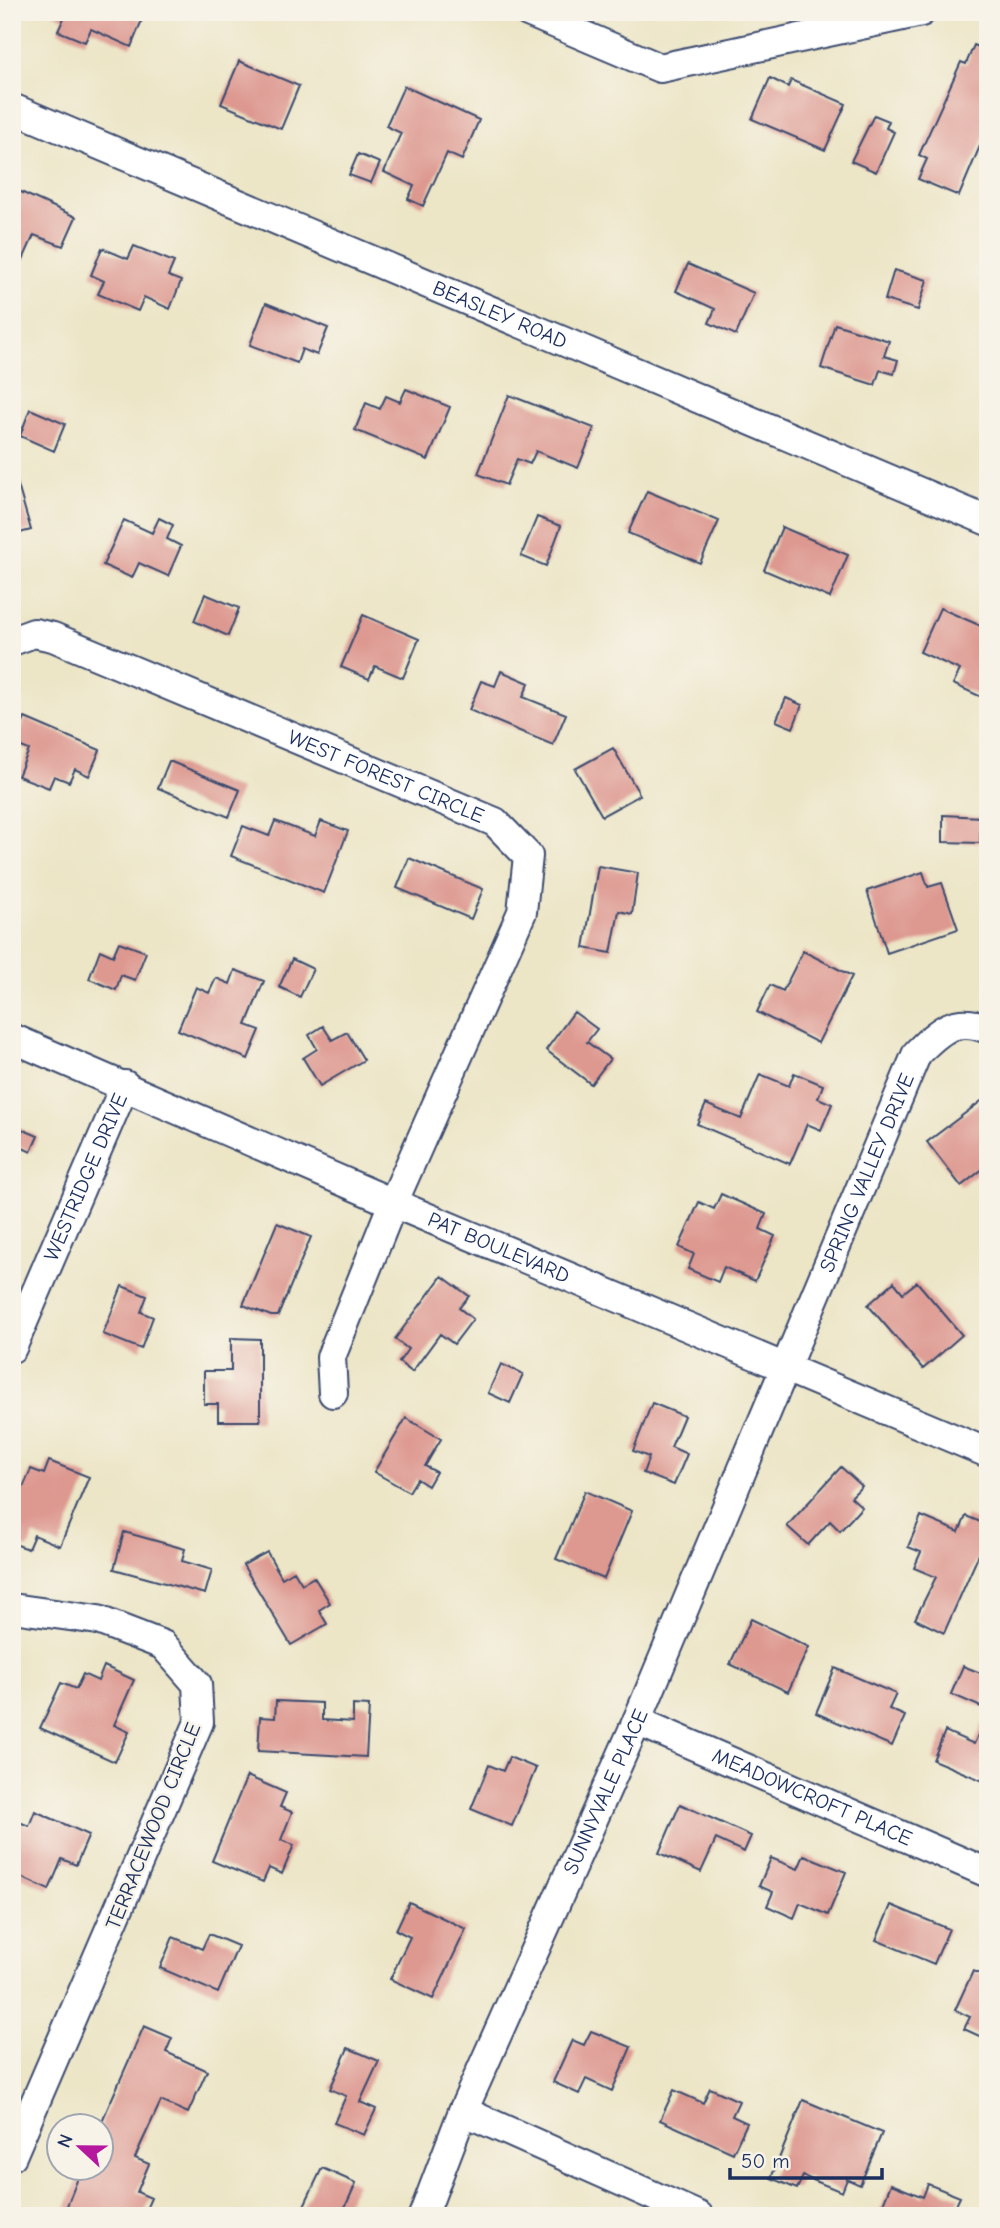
<svg xmlns="http://www.w3.org/2000/svg" width="1000" height="2228" viewBox="0 0 1000 2228" font-family="'Comic Neue',sans-serif">
<rect width="100%" height="100%" fill="#f7f3e8"/>
<filter id="ink" filterUnits="userSpaceOnUse"><feTurbulence type="fractalNoise" baseFrequency=".0143" numOctaves="2"/><feDisplacementMap in="SourceGraphic" scale="14" xChannelSelector="R" yChannelSelector="G"/><feConvolveMatrix kernelMatrix="1 2 1 2 8 2 1 2 1" color-interpolation-filters="sRGB"/></filter>
<filter id="wash" filterUnits="userSpaceOnUse"><feTurbulence type="fractalNoise" baseFrequency=".00686" numOctaves="4" result="noise"/><feDisplacementMap in="SourceGraphic" scale="28" xChannelSelector="R" yChannelSelector="G"/><feGaussianBlur stdDeviation="1.57" result="paint"/><feColorMatrix in="noise" values="0 0 0 0 0 0 0 0 0 0 0 0 0 0 0 0 0 1.4 0 .05"/><feComposite in="paint" operator="in"/></filter>
<g filter="url(#wash)">
<rect width="100%" height="100%" fill="#ece5c6"/>
<g id="blocks">
<!-- building -->
<path fill="#dd9890" d="M 51,12 L 124,12 L 142,20 L 131,47 L 91,29 L 85,42 L 58,31 L 64,18 Z
M 974,45 L 988,51 L 988,127 L 959,196 L 918,179 L 927,159 L 919,155 L 961,62 L 966,64 Z
M 239,61 L 299,86 L 281,129 L 221,104 Z
M 770,78 L 788,87 L 791,80 L 846,104 L 825,150 L 752,119 Z
M 404,86 L 479,120 L 462,160 L 447,153 L 423,206 L 408,199 L 414,186 L 384,172 L 401,133 L 386,126 Z
M 874,115 L 889,121 L 886,128 L 894,132 L 876,172 L 851,161 Z
M 358,154 L 380,163 L 371,183 L 349,175 Z
M 12,188 L 76,217 L 63,246 L 34,235 L 12,284 Z
M 134,246 L 174,262 L 168,276 L 181,281 L 170,309 L 144,297 L 138,311 L 98,294 L 104,281 L 91,275 L 102,248 L 128,259 Z
M 688,264 L 754,293 L 736,335 L 709,323 L 715,309 L 676,291 Z
M 894,270 L 927,280 L 918,310 L 885,300 Z
M 266,303 L 328,328 L 317,355 L 302,349 L 297,363 L 250,345 Z
M 835,324 L 889,341 L 884,356 L 898,360 L 894,374 L 880,370 L 875,385 L 821,368 Z
M 406,389 L 450,407 L 428,460 L 355,430 L 366,403 L 380,409 L 386,396 L 400,402 Z
M 509,395 L 594,428 L 578,468 L 536,451 L 530,464 L 517,459 L 506,485 L 478,474 Z
M 30,409 L 65,424 L 54,451 L 20,436 Z
M 12,482 L 17,482 L 31,530 L 12,535 Z
M 647,491 L 719,521 L 700,563 L 628,533 Z
M 537,517 L 561,526 L 546,566 L 521,556 Z
M 159,518 L 173,525 L 167,539 L 181,546 L 168,576 L 139,563 L 132,578 L 103,565 L 124,520 L 152,533 Z
M 782,527 L 848,555 L 830,598 L 764,570 Z
M 205,594 L 239,608 L 228,636 L 194,621 Z
M 940,608 L 988,629 L 988,700 L 953,684 L 960,670 L 920,652 Z
M 363,615 L 419,639 L 403,678 L 375,666 L 369,679 L 341,667 Z
M 501,671 L 529,683 L 523,697 L 566,714 L 553,745 L 469,710 L 481,681 L 495,686 Z
M 786,698 L 802,705 L 793,728 L 776,721 Z
M 25,718 L 100,750 L 89,776 L 75,769 L 69,782 L 54,776 L 49,788 L 18,776 L 29,750 L 14,744 Z
M 613,748 L 640,795 L 602,816 L 575,769 Z
M 169,761 L 240,790 L 229,817 L 158,788 Z
M 943,815 L 981,817 L 980,843 L 943,842 Z
M 275,821 L 315,836 L 321,821 L 348,831 L 324,893 L 231,856 L 243,826 L 269,836 Z
M 409,858 L 483,889 L 471,919 L 397,888 Z
M 598,866 L 638,873 L 632,914 L 619,911 L 611,953 L 584,948 Z
M 923,872 L 928,887 L 942,883 L 958,929 L 887,953 L 867,891 Z
M 119,942 L 146,952 L 135,980 L 121,975 L 116,990 L 89,979 L 100,950 L 113,956 Z
M 803,951 L 852,976 L 818,1043 L 757,1012 L 770,985 L 783,991 Z
M 292,959 L 313,969 L 300,997 L 279,987 Z
M 235,970 L 264,981 L 246,1025 L 260,1030 L 248,1059 L 178,1030 L 196,987 L 209,993 L 216,978 L 230,984 Z
M 574,1012 L 597,1029 L 587,1042 L 610,1059 L 591,1084 L 546,1050 Z
M 323,1026 L 332,1040 L 347,1032 L 364,1060 L 320,1086 L 303,1058 L 317,1049 L 309,1035 Z
M 794,1073 L 823,1085 L 818,1098 L 832,1104 L 821,1130 L 807,1124 L 790,1164 L 697,1124 L 706,1104 L 741,1119 L 760,1074 L 789,1086 Z
M 988,1096 L 988,1165 L 961,1186 L 927,1142 Z
M 12,1125 L 38,1136 L 31,1152 L 12,1143 Z
M 721,1194 L 766,1214 L 760,1229 L 775,1236 L 755,1281 L 724,1267 L 718,1282 L 688,1269 L 694,1254 L 679,1247 L 699,1202 L 714,1209 Z
M 277,1223 L 311,1237 L 278,1316 L 271,1316 L 243,1305 Z
M 442,1276 L 469,1296 L 459,1308 L 473,1319 L 454,1344 L 440,1334 L 412,1372 L 399,1362 L 408,1349 L 395,1339 Z
M 894,1282 L 903,1293 L 917,1282 L 962,1335 L 923,1369 L 868,1305 Z
M 122,1286 L 147,1296 L 141,1312 L 153,1317 L 141,1349 L 103,1334 Z
M 231,1338 L 260,1339 L 260,1421 L 218,1421 L 218,1404 L 204,1404 L 204,1371 L 231,1371 Z
M 501,1364 L 523,1374 L 510,1403 L 488,1393 Z
M 652,1403 L 684,1416 L 671,1447 L 687,1454 L 674,1485 L 643,1473 L 649,1457 L 633,1451 Z
M 406,1418 L 441,1439 L 425,1466 L 436,1472 L 428,1486 L 417,1479 L 409,1492 L 374,1472 Z
M 49,1461 L 89,1477 L 60,1546 L 34,1535 L 28,1549 L 12,1543 L 12,1513 L 31,1469 L 44,1474 Z
M 841,1467 L 862,1486 L 851,1497 L 862,1507 L 840,1531 L 830,1521 L 808,1545 L 787,1526 Z
M 585,1491 L 632,1511 L 604,1579 L 556,1559 Z
M 921,1516 L 959,1532 L 966,1516 L 988,1525 L 988,1534 L 944,1633 L 915,1619 L 936,1577 L 914,1568 L 921,1552 L 908,1547 Z
M 124,1532 L 185,1549 L 182,1561 L 212,1570 L 205,1594 L 114,1569 Z
M 267,1552 L 282,1578 L 294,1571 L 302,1584 L 314,1577 L 330,1603 L 319,1610 L 327,1624 L 291,1645 L 243,1565 Z
M 751,1619 L 809,1647 L 788,1692 L 730,1664 Z
M 104,1666 L 134,1680 L 114,1725 L 129,1732 L 115,1762 L 40,1728 L 61,1683 L 76,1689 L 83,1674 L 98,1681 Z
M 963,1666 L 988,1676 L 988,1690 L 981,1707 L 951,1694 Z
M 835,1668 L 896,1694 L 889,1709 L 905,1716 L 892,1746 L 816,1713 Z
M 276,1701 L 322,1703 L 322,1720 L 353,1722 L 353,1705 L 369,1706 L 366,1757 L 258,1751 L 260,1717 L 275,1718 Z
M 988,1712 L 988,1783 L 933,1760 L 945,1731 L 974,1744 Z
M 509,1757 L 536,1768 L 512,1826 L 471,1809 L 489,1765 L 503,1771 Z
M 247,1776 L 286,1793 L 280,1807 L 292,1812 L 281,1840 L 294,1845 L 282,1874 L 269,1868 L 263,1882 L 212,1861 Z
M 680,1804 L 751,1836 L 744,1852 L 716,1839 L 701,1872 L 659,1853 Z
M 35,1811 L 89,1835 L 76,1865 L 62,1859 L 49,1890 L 12,1873 L 12,1819 L 29,1826 Z
M 804,1855 L 846,1872 L 828,1915 L 800,1903 L 794,1918 L 767,1906 L 773,1892 L 759,1886 L 771,1858 L 798,1869 Z
M 409,1902 L 466,1929 L 433,1999 L 390,1979 L 410,1937 L 396,1930 Z
M 891,1905 L 949,1929 L 934,1964 L 876,1940 Z
M 209,1934 L 238,1946 L 218,1993 L 160,1968 L 173,1937 L 202,1949 Z
M 973,1971 L 988,1977 L 988,2040 L 964,2029 L 970,2017 L 955,2010 Z
M 144,2026 L 172,2038 L 166,2052 L 207,2071 L 188,2113 L 161,2101 L 141,2144 L 135,2158 L 149,2164 L 137,2192 L 151,2198 L 143,2216 L 63,2216 L 82,2168 L 102,2168 L 102,2121 Z
M 591,2031 L 631,2047 L 612,2091 L 586,2079 L 579,2094 L 553,2082 L 572,2040 L 584,2045 Z
M 348,2048 L 379,2061 L 360,2102 L 376,2109 L 364,2135 L 334,2123 L 346,2096 L 330,2089 Z
M 710,2088 L 739,2101 L 732,2116 L 747,2123 L 733,2153 L 660,2120 L 674,2090 L 703,2103 Z
M 803,2100 L 882,2133 L 860,2185 L 847,2179 L 842,2192 L 803,2176 L 797,2189 L 771,2178 Z
M 322,2168 L 356,2183 L 341,2216 L 299,2216 Z
M 891,2184 L 923,2197 L 928,2184 L 960,2197 L 951,2216 L 878,2216 Z"/>
</g>
</g>
<g filter="url(#ink)">
<use href="#blocks" fill-opacity="0" stroke="#3a4a6e" stroke-width="2"/>
<g fill="none" stroke-linecap="round" stroke-linejoin="round">
<!-- minor casing -->
<g stroke="#3a4a6e" stroke-width="32">
<g id="minor">
<path d="M 528,12 L 660,68 L 921,12"/>
<path id="s1" d="M 12,108 L 988,521"/>
<path id="s2" d="M 12,641 L 34,633 L 53,637 L 495,822 L 528,856 L 522,912 L 393,1203 L 331,1357 L 333,1393"/>
<path id="s3" d="M 12,1038 L 393,1203 L 988,1453"/>
<path id="s4" d="M 12,1348 L 125,1085"/>
<path d="M 12,1608 L 98,1620 L 163,1645 L 197,1684 L 199,1722 L 12,2156"/>
<path id="s5" d="M 637,1721 L 988,1873"/>
<path d="M 463,2111 L 699,2216"/>
<path id="s6" d="M 423,2216 L 463,2111 L 637,1721 L 917,1053 C 939,1031 955,1015 988,1029"/>
</g>
</g>
<!-- minor -->
<use href="#minor" stroke="#fff" stroke-width="28"/>
</g>
</g>
<g text-anchor="middle" dominant-baseline="central" stroke-width="5" stroke-linejoin="round" paint-order="stroke">
<!-- street labels -->
<g font-size="21" fill="#1b2f5e" stroke="#f7f3e8">
<text stroke="none"><textPath href="#s1" startOffset="530">BEASLEY ROAD</textPath></text>
<text stroke="none"><textPath href="#s2" startOffset="404">WEST FOREST CIRCLE</textPath></text>
<text stroke="none"><textPath href="#s6" startOffset="1134">SPRING VALLEY DRIVE</textPath></text>
<text stroke="none"><textPath href="#s4" startOffset="186">WESTRIDGE DRIVE</textPath></text>
<text stroke="none"><textPath href="#s3" startOffset="530">PAT BOULEVARD</textPath></text>
<text stroke="none"><textPath href="#s6" startOffset="462">SUNNYVALE PLACE</textPath></text>
<text stroke="none"><textPath href="#s5" startOffset="191">MEADOWCROFT PLACE</textPath></text>
<text transform="translate(153 1826) rotate(-68)">TERRACEWOOD CIRCLE</text>
</g>
</g>
<!-- margin -->
<rect width="1000" height="2228" fill="none" stroke="#f7f3e8" stroke-width="42"/>
<!-- north arrow -->
<g transform="translate(80 2147) rotate(292)"><circle r="33" fill="#f7f3e8" stroke="#9fa5b1" stroke-width="2"/>
<path d="M0-5L12 26L0 18L-12 26Z" fill="#b5179e"/>
<text y="-10" font-size="19" font-weight="bold" text-anchor="middle" fill="#1b2f5e">N</text>
</g>
<!-- scale -->
<path d="M730 2168v10h152v-10" fill="none" stroke="#1b2f5e" stroke-width="3.5"/>
<text x="741" y="2168" font-size="21" fill="#1b2f5e" stroke="#f7f3e8" stroke-width="5" paint-order="stroke">50 m</text>
</svg>
